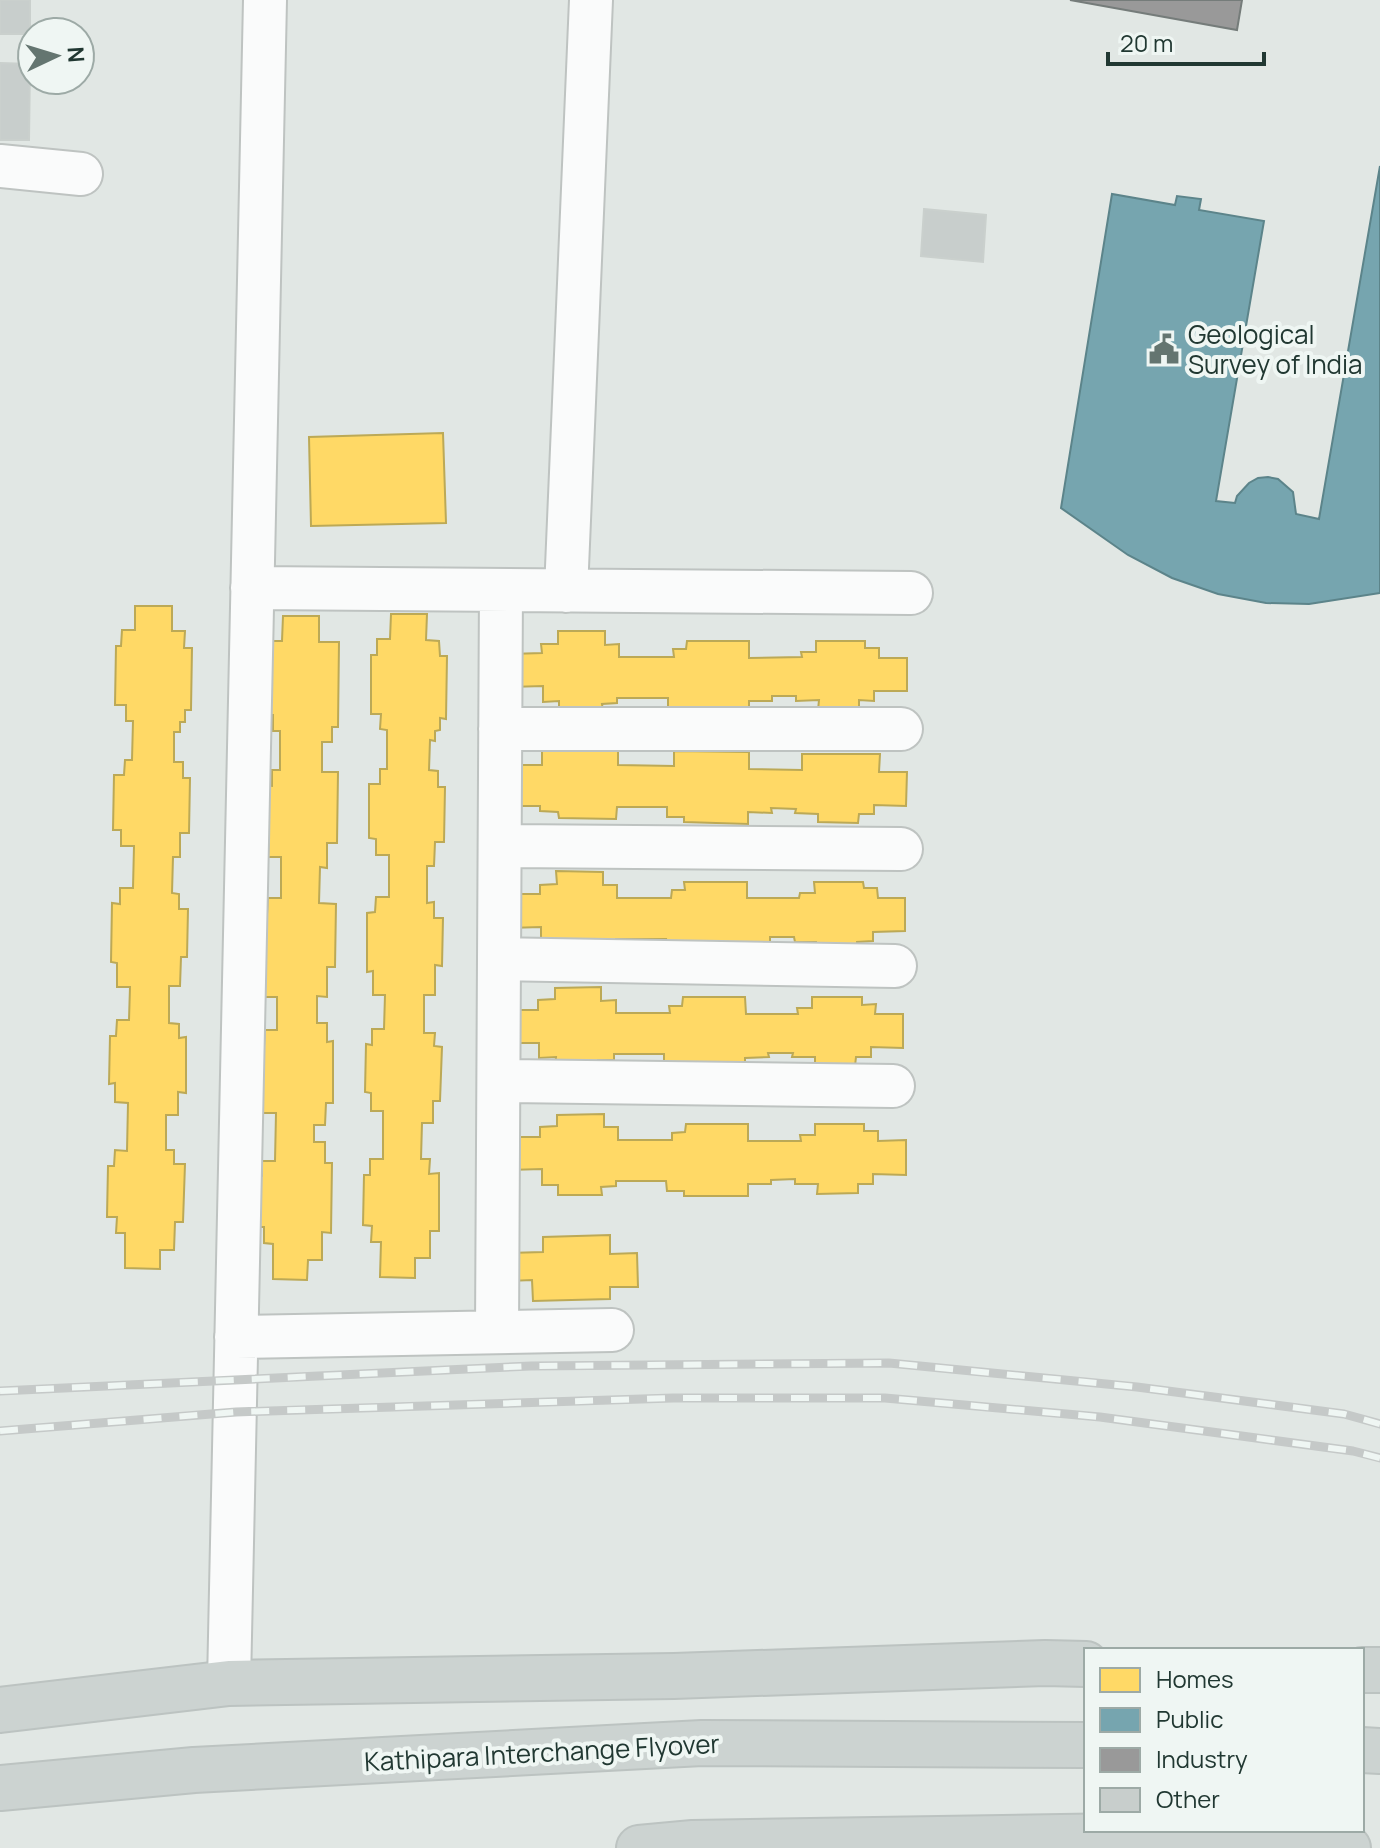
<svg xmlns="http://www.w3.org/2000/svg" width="1380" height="1848" viewBox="0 0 1380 1848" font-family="Manrope,sans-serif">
<rect width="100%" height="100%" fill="#e1e7e4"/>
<!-- homes -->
<path fill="#ffd966" stroke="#bca956" stroke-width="2" d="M 443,433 L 446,523 L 311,526 L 309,437 Z
M 135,606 L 172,606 L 172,631 L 185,631 L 184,648 L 192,648 L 191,710 L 185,710 L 185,722 L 180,722 L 180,732 L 174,732 L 174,762 L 183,762 L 183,778 L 190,778 L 189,833 L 180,833 L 180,857 L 173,857 L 172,893 L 179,894 L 179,909 L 188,909 L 187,957 L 181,957 L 180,986 L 169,986 L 169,1023 L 179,1024 L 179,1038 L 186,1037 L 186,1093 L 178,1092 L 178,1115 L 166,1115 L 166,1150 L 174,1150 L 174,1164 L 185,1164 L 183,1222 L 175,1222 L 174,1250 L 160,1250 L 160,1269 L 125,1268 L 125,1233 L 116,1233 L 117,1217 L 107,1217 L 108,1166 L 114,1166 L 115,1150 L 127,1151 L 128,1103 L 115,1102 L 115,1083 L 109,1084 L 110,1036 L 116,1036 L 117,1020 L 129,1020 L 130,987 L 117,987 L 117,963 L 111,962 L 112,903 L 120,904 L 120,888 L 133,888 L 134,846 L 121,846 L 121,830 L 113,830 L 114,775 L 124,775 L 125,760 L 132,760 L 133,721 L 126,721 L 126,705 L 115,705 L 116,646 L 121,646 L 122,630 L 135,630 Z
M 391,614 L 427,614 L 426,640 L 439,641 L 440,656 L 447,656 L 446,719 L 440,718 L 440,730 L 435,731 L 435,741 L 430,740 L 429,770 L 438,771 L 438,787 L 445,787 L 444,842 L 435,842 L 434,866 L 427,866 L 427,903 L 434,902 L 434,918 L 443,918 L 442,966 L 435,965 L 435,995 L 424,995 L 424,1033 L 435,1033 L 434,1046 L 442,1047 L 440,1101 L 433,1101 L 433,1123 L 422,1123 L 421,1159 L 430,1159 L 429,1174 L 439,1173 L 439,1231 L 430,1231 L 430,1258 L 415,1258 L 415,1278 L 380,1277 L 381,1242 L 371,1242 L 372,1226 L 363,1225 L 364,1175 L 370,1175 L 370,1159 L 383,1159 L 383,1111 L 371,1111 L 371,1093 L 365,1092 L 366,1044 L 372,1045 L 372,1029 L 384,1029 L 385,995 L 373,995 L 373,971 L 367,972 L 367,913 L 375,912 L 376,897 L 389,897 L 389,855 L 376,855 L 376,839 L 369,838 L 369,784 L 380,784 L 380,769 L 387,769 L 387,730 L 380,729 L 381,714 L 371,714 L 371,655 L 377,655 L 377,639 L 390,639 Z
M 283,616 L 319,616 L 319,642 L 339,642 L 338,727 L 332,727 L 332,742 L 322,742 L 322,772 L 338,772 L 337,843 L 327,843 L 327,868 L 320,867 L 319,903 L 336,904 L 335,967 L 327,967 L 327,997 L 317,996 L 317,1023 L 327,1023 L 327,1042 L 333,1041 L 333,1103 L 326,1103 L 325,1125 L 314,1125 L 314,1142 L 325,1142 L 325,1163 L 332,1163 L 331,1233 L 322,1232 L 322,1260 L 308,1260 L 307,1280 L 273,1279 L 273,1244 L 264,1243 L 264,1227 L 255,1227 L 256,1177 L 262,1176 L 262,1161 L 275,1161 L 276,1113 L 263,1113 L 263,1094 L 257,1094 L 258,1046 L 264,1046 L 265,1030 L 277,1030 L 277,997 L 265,997 L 260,914 L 267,914 L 268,898 L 281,898 L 281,857 L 268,857 L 269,840 L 261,840 L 262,785 L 272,786 L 272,770 L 280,770 L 280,731 L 273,731 L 273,715 L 263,715 L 270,641 L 282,641 Z
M 558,631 L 605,631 L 605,645 L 619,644 L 619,657 L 674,657 L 673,649 L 686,649 L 687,641 L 749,641 L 749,658 L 802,657 L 801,652 L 816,652 L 816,641 L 865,641 L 865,648 L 879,648 L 879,658 L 907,658 L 907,691 L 874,691 L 874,701 L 859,700 L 859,710 L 818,710 L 819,700 L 796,701 L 796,696 L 772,696 L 772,701 L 749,701 L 749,712 L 668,708 L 668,698 L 617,698 L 617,703 L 602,704 L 603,711 L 559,712 L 559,701 L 543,702 L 543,686 L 510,687 L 510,654 L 542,653 L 541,644 L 558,644 Z
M 542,749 L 618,750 L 618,765 L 674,766 L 674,751 L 749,752 L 749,769 L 802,770 L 802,754 L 880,754 L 879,772 L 907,772 L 906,806 L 874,805 L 874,814 L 859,814 L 858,823 L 818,822 L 818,814 L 795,813 L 796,809 L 771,808 L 772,813 L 748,812 L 748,824 L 684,822 L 684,817 L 667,817 L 667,807 L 617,807 L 616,819 L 559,818 L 558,812 L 540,811 L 540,806 L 509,806 L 510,765 L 542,765 Z
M 556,871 L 603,872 L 603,885 L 617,885 L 617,898 L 671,898 L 672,890 L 685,890 L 684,882 L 747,882 L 747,898 L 799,898 L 800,893 L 815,893 L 814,882 L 863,882 L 864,888 L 877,888 L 878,898 L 905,898 L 905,931 L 873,932 L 873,941 L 857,942 L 857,951 L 817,950 L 816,942 L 795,942 L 794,937 L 770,937 L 770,942 L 748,942 L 748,954 L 665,948 L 666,939 L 616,939 L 616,944 L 541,942 L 541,927 L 508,928 L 508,894 L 540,894 L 540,885 L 557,884 Z
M 601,987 L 601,1001 L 616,1000 L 616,1013 L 670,1013 L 669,1006 L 682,1006 L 683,997 L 745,997 L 746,1014 L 798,1014 L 797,1008 L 812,1008 L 812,997 L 862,997 L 862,1005 L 876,1004 L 875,1014 L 903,1014 L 903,1048 L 871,1047 L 871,1057 L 856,1057 L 855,1066 L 815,1067 L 815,1057 L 792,1057 L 793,1053 L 768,1053 L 769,1057 L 745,1058 L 745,1069 L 664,1064 L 664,1054 L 614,1054 L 614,1060 L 598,1060 L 599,1068 L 555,1069 L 556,1057 L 539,1058 L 539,1043 L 507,1043 L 506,1010 L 538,1010 L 538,1000 L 555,999 L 555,988 Z
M 604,1114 L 604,1127 L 618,1127 L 618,1140 L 672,1140 L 672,1133 L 685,1132 L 686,1124 L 748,1124 L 748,1141 L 801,1141 L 800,1135 L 815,1135 L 815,1124 L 864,1124 L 864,1131 L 878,1131 L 878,1141 L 906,1140 L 906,1175 L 873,1174 L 873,1184 L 858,1184 L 858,1193 L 817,1194 L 818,1184 L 795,1184 L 795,1179 L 771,1180 L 771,1184 L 748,1184 L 748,1196 L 684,1196 L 684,1191 L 667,1191 L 666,1181 L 616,1181 L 616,1186 L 601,1187 L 602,1195 L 558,1195 L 558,1185 L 542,1185 L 542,1169 L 509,1170 L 509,1137 L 540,1137 L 540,1127 L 557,1126 L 557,1115 Z
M 610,1235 L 610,1254 L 637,1253 L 638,1287 L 610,1287 L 610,1299 L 533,1301 L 532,1280 L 509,1281 L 507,1253 L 543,1252 L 543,1237 Z"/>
<!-- public -->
<path fill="#76a5af" stroke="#5c848a" stroke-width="2" d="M 1380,166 L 1380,593 L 1309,604 L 1266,603 L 1218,594 L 1172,578 L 1128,555 L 1061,508 L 1112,194 L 1175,205 L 1177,196 L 1201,199 L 1199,210 L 1264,221 L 1216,501 L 1235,503 L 1237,496 L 1249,483 L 1258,478 L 1268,477 L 1278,479 L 1293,492 L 1296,514 L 1319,519 Z"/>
<!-- industry -->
<path fill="#999" stroke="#757c7a" stroke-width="2" d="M 1070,0 L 1242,0 L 1237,30 Z"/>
<!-- building -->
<path fill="#c8cecc" stroke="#cad0cd" stroke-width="2" d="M 0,0 L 30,0 L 30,34 L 0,34 Z
M 0,63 L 30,64 L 29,140 L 0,140 Z
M 924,209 L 986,215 L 983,262 L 921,256 Z"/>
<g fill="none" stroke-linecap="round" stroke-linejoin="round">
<!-- street casing -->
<g stroke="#bec3c1" stroke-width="46">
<path id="street" d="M 0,166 L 81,174
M 252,588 L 911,593
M 566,591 L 591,0
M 500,729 L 901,729
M 500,846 L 901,849
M 499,959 L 895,966
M 499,1081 L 893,1086
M 497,1330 L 501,590
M 236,1337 L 612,1330
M 229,1683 L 265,0"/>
</g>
<!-- primary casing -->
<g stroke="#bcc3c1" stroke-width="48">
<path id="primary" d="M 1362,1670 L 1380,1670
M 0,1710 L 229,1683 L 674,1676 L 1045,1663 L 1086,1664
M 1362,1750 L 1380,1751
M 0,1788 L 194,1770 L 702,1743 L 1086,1745
M 639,1848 L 693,1843 L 1122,1836 L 1348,1848"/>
</g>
<!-- street -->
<use href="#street" stroke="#fafbfb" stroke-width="42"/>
<!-- primary -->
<use href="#primary" stroke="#ccd3d1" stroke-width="44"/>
<!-- rail casing -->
<g stroke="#c5c9c8" stroke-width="9">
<path id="rail" d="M 0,1391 L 531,1366 L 889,1363 L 1137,1387 L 1344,1414 L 1380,1424
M 0,1431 L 236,1412 L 673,1398 L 885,1398 L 1100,1417 L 1353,1451 L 1380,1458"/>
</g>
<!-- rail -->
<use href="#rail" stroke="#eff6f3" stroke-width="6" stroke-dasharray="18" stroke-linecap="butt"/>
</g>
<!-- icons -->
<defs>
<g id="civic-bare" transform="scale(2.4)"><path d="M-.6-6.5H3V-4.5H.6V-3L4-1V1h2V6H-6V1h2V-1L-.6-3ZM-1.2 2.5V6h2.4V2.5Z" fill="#647570" stroke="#eff6f3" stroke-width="2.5" paint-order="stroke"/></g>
</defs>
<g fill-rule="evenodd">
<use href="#civic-bare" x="1164" y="349"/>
</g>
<g text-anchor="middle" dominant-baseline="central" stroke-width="8" stroke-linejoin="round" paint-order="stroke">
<!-- poi labels -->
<g font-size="26" fill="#213832" stroke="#eff6f3" text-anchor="start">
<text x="1188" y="334">Geological<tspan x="1188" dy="30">Survey of India</tspan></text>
</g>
<!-- street labels -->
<g font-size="26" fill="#213832" stroke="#eff6f3">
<text transform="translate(542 1752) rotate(-3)">Kathipara Interchange Flyover</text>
</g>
</g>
<!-- legend -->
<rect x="1084" y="1648" width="280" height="184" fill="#eff6f3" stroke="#9daaa6" stroke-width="2"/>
<rect x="1100" y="1668" width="40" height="24" fill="#ffd966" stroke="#9daaa6" stroke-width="2"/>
<text x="1156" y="1688" font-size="24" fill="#213832">Homes</text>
<rect x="1100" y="1708" width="40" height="24" fill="#76a5af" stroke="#9daaa6" stroke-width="2"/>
<text x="1156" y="1728" font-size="24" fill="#213832">Public</text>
<rect x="1100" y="1748" width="40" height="24" fill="#999999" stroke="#9daaa6" stroke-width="2"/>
<text x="1156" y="1768" font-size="24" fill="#213832">Industry</text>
<rect x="1100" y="1788" width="40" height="24" fill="#c8cecc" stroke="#9daaa6" stroke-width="2"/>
<text x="1156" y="1808" font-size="24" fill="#213832">Other</text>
<!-- north arrow -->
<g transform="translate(56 56) rotate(86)"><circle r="38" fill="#eff6f3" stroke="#9daaa6" stroke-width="2"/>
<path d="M0-6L14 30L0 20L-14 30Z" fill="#647570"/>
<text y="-12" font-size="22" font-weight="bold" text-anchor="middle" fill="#213832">N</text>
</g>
<!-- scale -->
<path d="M1108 52v12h156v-12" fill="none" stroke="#213832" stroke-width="4"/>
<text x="1120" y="52" font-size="24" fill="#213832" stroke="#eff6f3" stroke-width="6" paint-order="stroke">20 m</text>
</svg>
